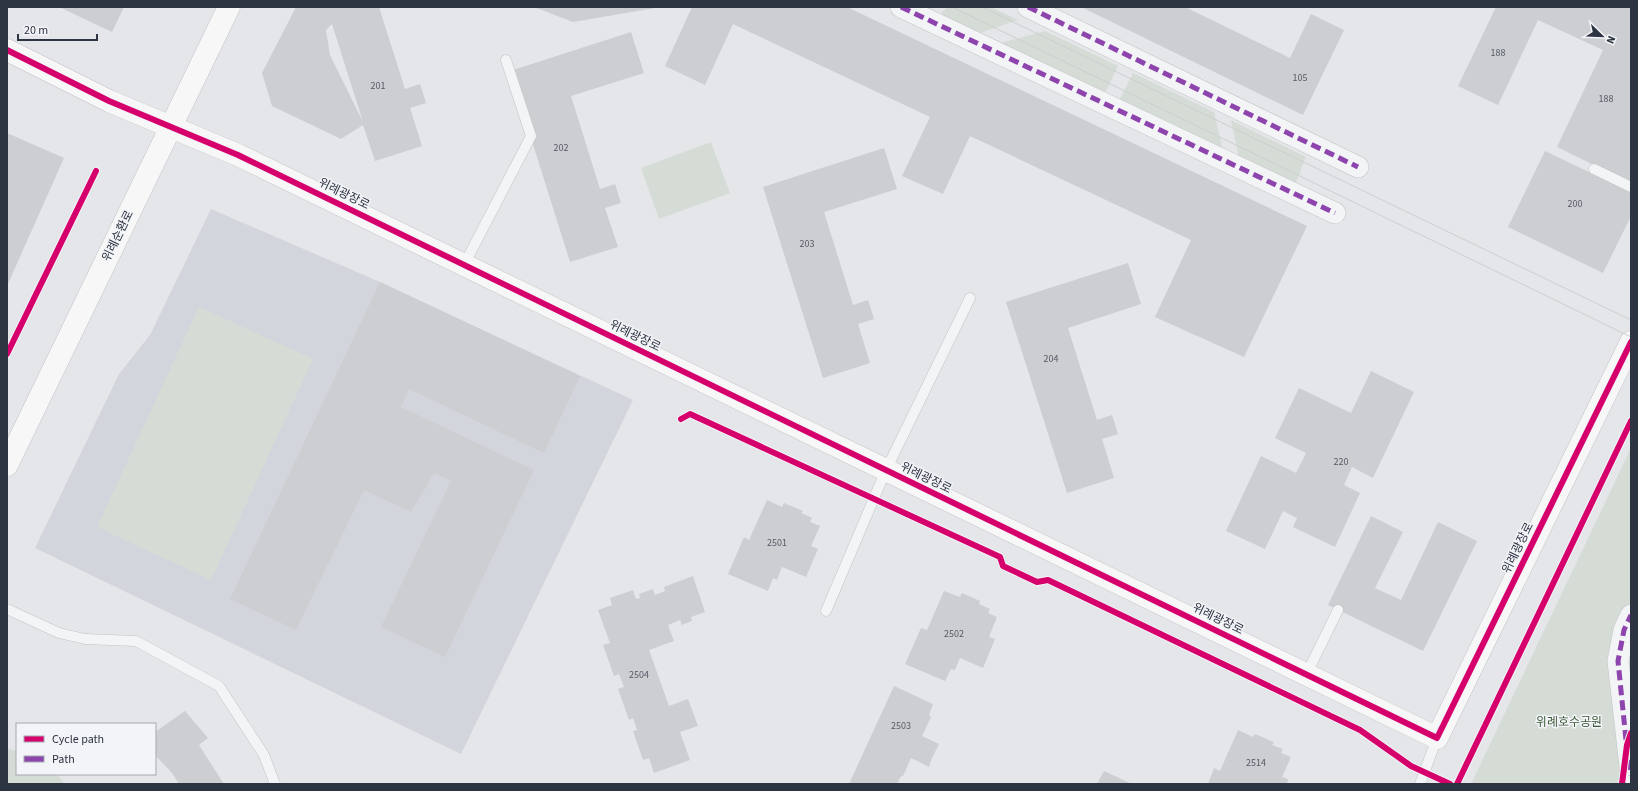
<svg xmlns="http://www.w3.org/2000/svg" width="1638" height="791" viewBox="0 0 1638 791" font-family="'Source Sans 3','Noto Sans KR',sans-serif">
<rect width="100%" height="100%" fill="#e4e6e9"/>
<!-- built -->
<path fill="#d3d5dc" d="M 211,209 L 380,282 L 633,400 L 461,754 L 35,548 L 119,374 L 150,335 Z"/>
<!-- green -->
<path fill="#d5dcd5" d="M 947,7 L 991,7 L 1018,20 L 980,33 L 941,14 Z
M 1045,31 L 1118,66 L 1105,93 L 1001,43 Z
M 1133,73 L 1214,112 L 1223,151 L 1119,101 Z
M 1231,120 L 1306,157 L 1295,185 L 1239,158 Z
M 711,142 L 730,193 L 659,219 L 641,168 Z
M 199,307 L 313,359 L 211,580 L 97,527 Z
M 1631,448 L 1631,784 L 1471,784 Z
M 9,749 L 17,751 L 17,774 L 57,774 L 65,784 L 7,784 L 7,750 Z"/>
<!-- building -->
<path fill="#ccced1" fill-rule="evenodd" d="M 59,7 L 124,7 L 112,32 Z
M 296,7 L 379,7 L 405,89 L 420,84 L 426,103 L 410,108 L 422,146 L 375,161 L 363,125 L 341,139 L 272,106 L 262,73 ZM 332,24 L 363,122 L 330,55 L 326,30 Z
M 534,7 L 655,7 L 655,8 L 573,22 Z
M 692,7 L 847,7 L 1307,226 L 1244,357 L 1155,317 L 1191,240 L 970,136 L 943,194 L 902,176 L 930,117 L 733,24 L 705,85 L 665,66 Z
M 1081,7 L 1185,7 L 1290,58 L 1311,14 L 1344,30 L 1303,115 Z
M 1496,7 L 1631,7 L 1631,183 L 1557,147 L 1603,50 L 1538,20 L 1498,105 L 1458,86 Z
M 631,32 L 644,73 L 571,96 L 600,189 L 615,184 L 621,203 L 605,208 L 618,247 L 570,262 L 510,71 Z
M 7,133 L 64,158 L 7,286 Z
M 884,148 L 897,189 L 824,212 L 853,305 L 868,300 L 874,319 L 858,324 L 870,363 L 823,378 L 763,187 Z
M 1545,151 L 1631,192 L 1631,216 L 1603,273 L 1508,227 Z
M 1128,263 L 1141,304 L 1068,328 L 1097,420 L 1112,415 L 1118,434 L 1102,439 L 1114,478 L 1067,493 L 1006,302 Z
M 380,282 L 580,376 L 544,453 L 409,389 L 401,407 L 534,470 L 445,657 L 381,627 L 451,481 L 434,473 L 411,512 L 364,490 L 296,630 L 230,599 Z
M 1371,371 L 1414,392 L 1373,478 L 1352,467 L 1344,485 L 1360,493 L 1335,547 L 1293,527 L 1297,518 L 1283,511 L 1265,549 L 1226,531 L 1261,456 L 1296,473 L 1306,453 L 1275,438 L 1299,388 L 1351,413 Z
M 767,500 L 782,507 L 784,503 L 803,511 L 801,513 L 812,518 L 810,522 L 820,526 L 811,546 L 818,549 L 806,577 L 782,567 L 777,580 L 773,578 L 768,591 L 728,574 L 744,537 L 749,540 Z
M 1371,516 L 1403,532 L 1375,588 L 1401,600 L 1438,522 L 1477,541 L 1423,651 L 1328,605 Z
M 693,576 L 705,612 L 691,617 L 692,621 L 682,625 L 680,620 L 668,625 L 674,641 L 649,650 L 669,706 L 688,699 L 698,726 L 680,732 L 690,760 L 654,773 L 649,758 L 643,760 L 633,731 L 637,730 L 633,718 L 629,720 L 618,689 L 624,687 L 619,674 L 614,676 L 603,645 L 610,643 L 598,610 L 612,605 L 610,598 L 633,590 L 636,599 L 640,598 L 639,594 L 653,589 L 655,595 L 665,591 L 664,587 Z
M 944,591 L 960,597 L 962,593 L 980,601 L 979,604 L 990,609 L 988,613 L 997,617 L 989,637 L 995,639 L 983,668 L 960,658 L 955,670 L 951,669 L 945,681 L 905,664 L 921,628 L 927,630 Z
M 894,686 L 933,704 L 929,715 L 931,717 L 922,736 L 939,744 L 932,758 L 929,767 L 911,758 L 903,776 L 901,776 L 897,784 L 849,784 Z
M 185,711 L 208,738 L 199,745 L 224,784 L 179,784 L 172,773 L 155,755 L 156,748 L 155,732 Z
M 1238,730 L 1253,737 L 1255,734 L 1274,742 L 1272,745 L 1283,749 L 1281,753 L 1291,757 L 1282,777 L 1288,779 L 1287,784 L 1208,784 L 1214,768 L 1220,771 Z
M 1104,771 L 1132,784 L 1097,784 Z"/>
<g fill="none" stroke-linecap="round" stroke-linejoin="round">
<!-- lane casing -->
<g stroke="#c2c4c7" stroke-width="11">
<path id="lane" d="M 1594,169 L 1631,187
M 464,265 L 531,136 L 506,60
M 7,609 L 59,633 L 85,639 L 136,641 L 219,686 L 264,755 L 275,784
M 826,611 L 886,470 L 970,298
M 1306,675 L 1338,610
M 1420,784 L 1437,738"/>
</g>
<!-- street casing -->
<g stroke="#c2c4c7" stroke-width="22">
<path id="street" d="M 901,7 L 1335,213
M 1028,7 L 1358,167
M 1631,615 L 1624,630 L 1618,661 L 1631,775"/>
</g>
<!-- secondary casing -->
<g stroke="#c2c4c7" stroke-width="23">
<path id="secondary" d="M 7,50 L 109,101 L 238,155 L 1437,738 L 1631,342
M 7,465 L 229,7"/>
</g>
<!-- lane -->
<use href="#lane" stroke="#f3f4f6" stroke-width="10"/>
<!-- street -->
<use href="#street" stroke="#f3f4f6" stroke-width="21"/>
<!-- secondary -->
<use href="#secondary" stroke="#f7f7f7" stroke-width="22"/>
<!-- tram -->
<path stroke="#cdced0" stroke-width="1" d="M 952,7 L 1631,337
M 982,7 L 1631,320"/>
<!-- quiet -->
<path stroke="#8e44ad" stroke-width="5" stroke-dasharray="10 5" stroke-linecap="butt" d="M 901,7 L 1335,213
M 1028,7 L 1358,167
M 1626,740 L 1618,661 L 1624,630 L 1631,615
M 1628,760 L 1631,775"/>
<!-- cycleway casing -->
<g stroke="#f3f4f8" stroke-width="8">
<path id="cycleway" d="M 7,50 L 109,101 L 238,155 L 1437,738 L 1631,342
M 7,354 L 96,171
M 681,419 L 690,414 L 1000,557 L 1003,566 L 1037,582 L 1048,580 L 1360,730 L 1411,766 L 1450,784
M 1457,784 L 1631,421
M 1622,784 L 1627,745 L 1631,733"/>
</g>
<!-- cycleway -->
<use href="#cycleway" stroke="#d6006c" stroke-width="6"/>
</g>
<g text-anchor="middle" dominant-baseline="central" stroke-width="3" stroke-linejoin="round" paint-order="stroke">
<!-- number labels -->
<g font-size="10" fill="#555a66">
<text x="1498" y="53">188</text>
<text x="1300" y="78">105</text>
<text x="378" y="86">201</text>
<text x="1606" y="99">188</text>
<text x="561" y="148">202</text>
<text x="1575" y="204">200</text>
<text x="807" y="244">203</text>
<text x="1051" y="359">204</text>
<text x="1341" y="462">220</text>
<text x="777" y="543">2501</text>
<text x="954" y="634">2502</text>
<text x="639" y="675">2504</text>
<text x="901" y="726">2503</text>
<text x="1256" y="763">2514</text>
</g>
<!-- street labels -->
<g font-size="12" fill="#2c3341" stroke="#f3f4f8">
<text transform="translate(344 194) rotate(26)">위례광장로</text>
<text transform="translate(118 236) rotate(-64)">위례순환로</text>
<text transform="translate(635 336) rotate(26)">위례광장로</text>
<text transform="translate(926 478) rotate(26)">위례광장로</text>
<text transform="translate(1518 548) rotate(-64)">위례광장로</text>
<text transform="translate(1218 619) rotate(26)">위례광장로</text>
</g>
<!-- park labels -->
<g font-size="12" fill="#3f5c3a" stroke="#f3f4f8">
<text x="1569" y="722">위례호수공원</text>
</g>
</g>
<!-- border -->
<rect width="1638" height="791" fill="none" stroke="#2c3341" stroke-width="16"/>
<!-- legend -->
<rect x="16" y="723" width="140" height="52" fill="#f3f4f8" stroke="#a3a7af"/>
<rect x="24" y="736" width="20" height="6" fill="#d6006c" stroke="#a3a7af"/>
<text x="52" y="743" font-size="12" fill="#2c3341">Cycle path</text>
<rect x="24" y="756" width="20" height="6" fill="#8e44ad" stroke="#a3a7af"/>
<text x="52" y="763" font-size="12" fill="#2c3341">Path</text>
<!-- north arrow -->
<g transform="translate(1602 36) rotate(113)" stroke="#f3f4f8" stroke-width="3" paint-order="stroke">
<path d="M0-3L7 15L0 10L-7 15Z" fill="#2c3341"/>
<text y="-6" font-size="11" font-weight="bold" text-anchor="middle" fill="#2c3341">N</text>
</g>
<!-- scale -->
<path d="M18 34v6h79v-6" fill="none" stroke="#2c3341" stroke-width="2"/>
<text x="24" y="34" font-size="12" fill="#2c3341" stroke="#f3f4f8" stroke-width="3" paint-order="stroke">20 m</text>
</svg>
